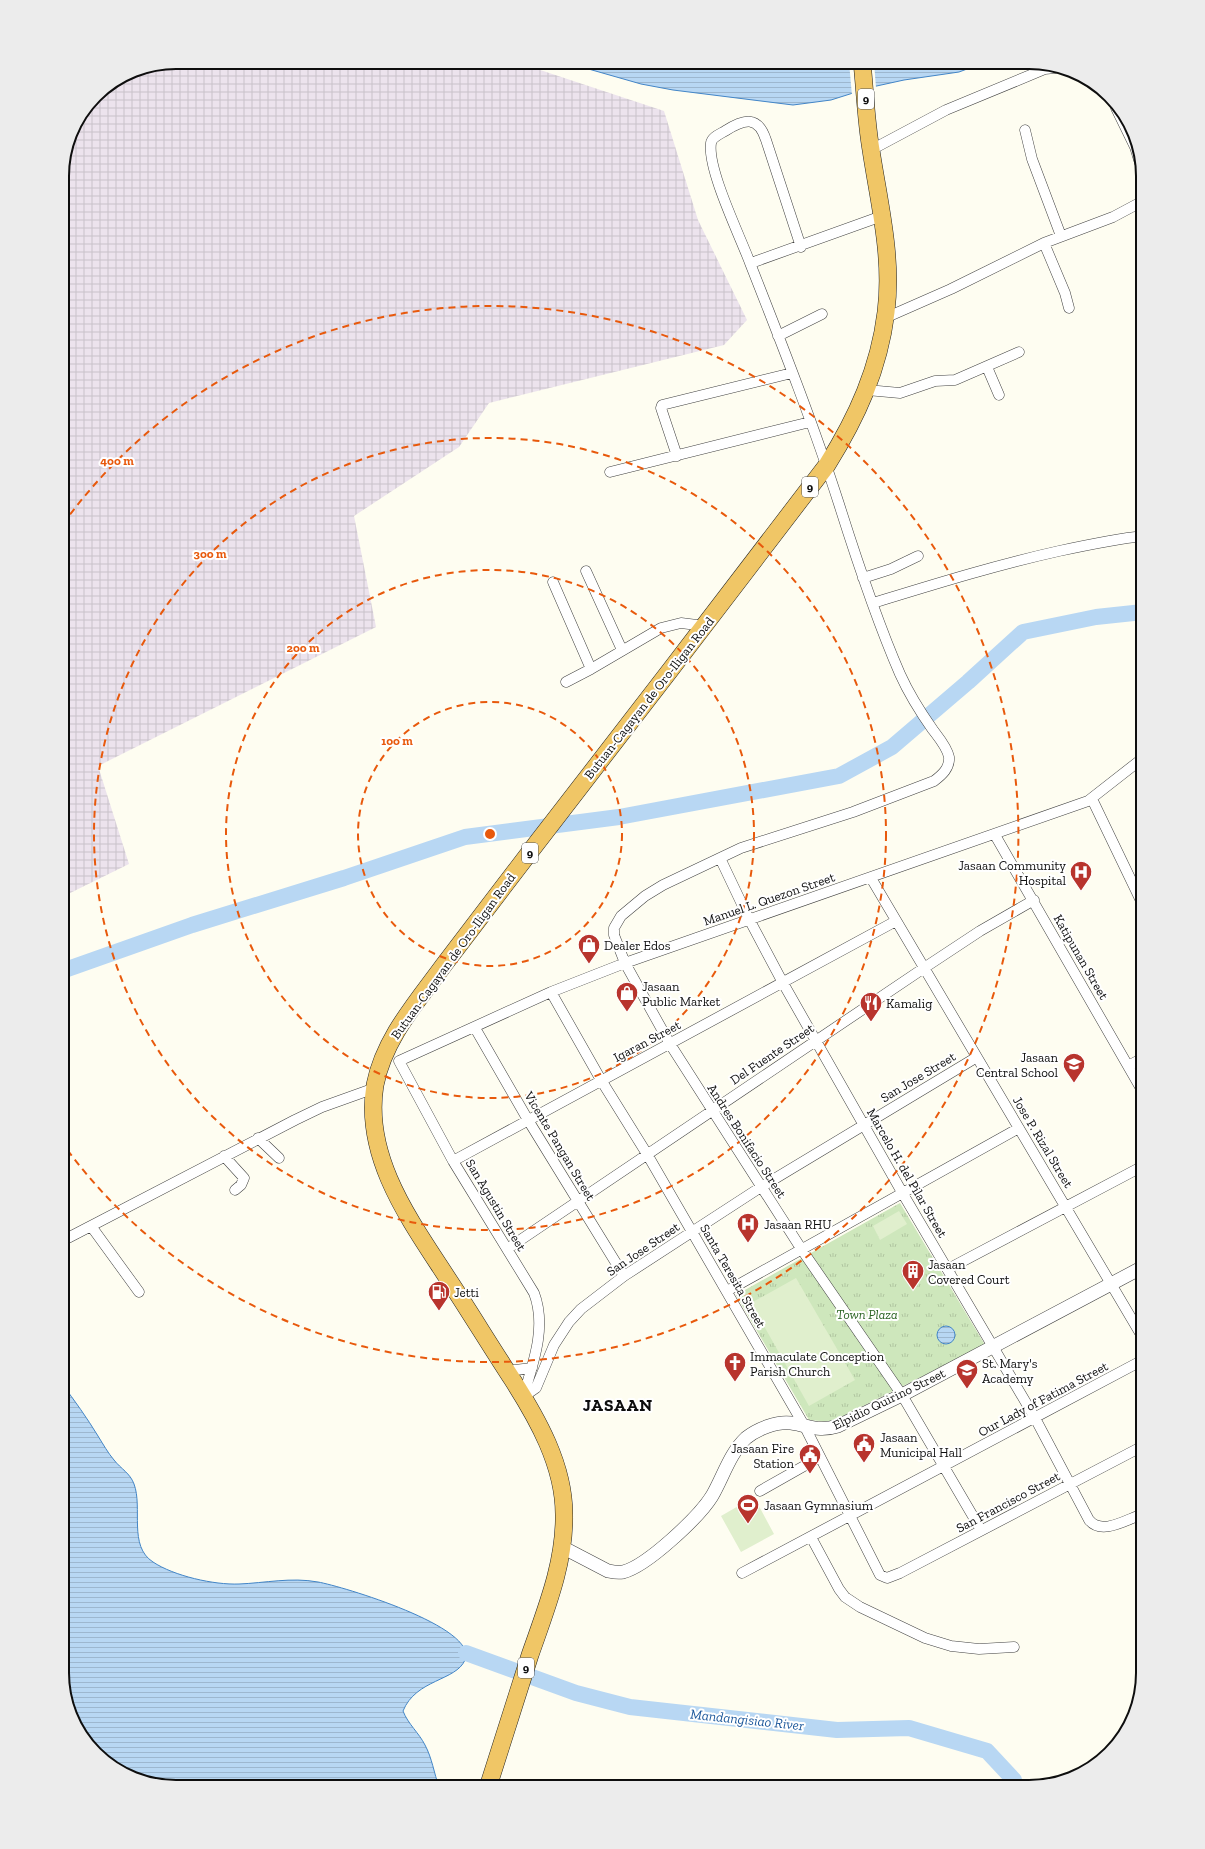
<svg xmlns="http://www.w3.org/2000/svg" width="1205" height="1849" viewBox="0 0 1205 1849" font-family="'Zilla Slab',serif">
<defs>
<pattern id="industrial-grid" width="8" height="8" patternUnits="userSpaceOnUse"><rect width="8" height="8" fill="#ece3ed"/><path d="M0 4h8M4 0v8" fill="none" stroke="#c9c2ca"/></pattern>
<pattern id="park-tufts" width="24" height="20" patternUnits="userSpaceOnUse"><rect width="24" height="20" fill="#cee7bc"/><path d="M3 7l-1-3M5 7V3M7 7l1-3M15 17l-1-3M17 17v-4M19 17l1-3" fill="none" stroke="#b0c5a0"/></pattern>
<pattern id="water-rules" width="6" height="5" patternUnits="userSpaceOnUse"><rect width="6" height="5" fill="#b8d7f3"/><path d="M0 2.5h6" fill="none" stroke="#9db7cf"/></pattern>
</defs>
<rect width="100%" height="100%" fill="#fefdf1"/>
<!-- industrial -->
<path fill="url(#industrial-grid)" d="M 176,62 L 516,62 L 664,111 L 698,220 L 747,320 L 724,345 L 489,403 L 459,447 L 354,516 L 376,627 L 98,766 L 129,864 L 62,897 L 62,168 L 71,132 L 95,95 L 132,71 Z"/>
<!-- park -->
<path fill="url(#park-tufts)" d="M 900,1203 L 985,1345 L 831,1422 L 809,1420 L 736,1295 Z"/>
<!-- pitch -->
<path fill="#e0efcd" d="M 899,1211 L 907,1224 L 880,1240 L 873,1226 Z
M 796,1278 L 855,1380 L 809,1406 L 751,1303 Z
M 754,1497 L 774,1534 L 741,1552 L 721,1516 Z"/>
<!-- water -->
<path fill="url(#water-rules)" stroke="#4285c7" d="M 564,62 L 986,62 L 959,72 L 904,80 L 872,87 L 831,100 L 793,105 L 673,90 L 641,84 Z
M937 1335a9 9 0 1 1 18 0a9 9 0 1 1-18 0Z
M 62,1384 C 75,1401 87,1418 98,1436 C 103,1444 108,1453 114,1460 C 121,1469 130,1473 134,1484 C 143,1508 128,1546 153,1562 C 174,1576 214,1585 239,1584 C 265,1583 291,1577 318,1582 C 341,1586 479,1627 465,1660 C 456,1681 416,1679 403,1711 C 408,1724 419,1733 425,1745 C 432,1758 434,1773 439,1787 L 168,1787 L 113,1768 L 74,1724 L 62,1673 Z"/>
<!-- pier -->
<path fill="#fefdf1" d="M 849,62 L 874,62 L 876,88 L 852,96 Z"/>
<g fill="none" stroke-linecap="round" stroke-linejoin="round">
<!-- river -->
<path stroke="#b8d7f3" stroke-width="16" d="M 62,971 L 192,925 L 344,878 L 465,837 L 619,817 L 839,776 L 892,747 L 968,682 L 1023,632 L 1096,617 L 1143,612
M 466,1653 L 576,1693 L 630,1707 L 837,1730 L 909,1728 L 987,1751 L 1014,1780 L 1015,1787"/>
<!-- minor casing -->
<g stroke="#414141" stroke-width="11">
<path id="minor" d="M 1116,108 L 1135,147 L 1140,163
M 1025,130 L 1032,159 L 1061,236
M 871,150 L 946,110 L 1045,69 L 1055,68
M 1044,243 L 1065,293 L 1069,308
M 801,247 L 766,140 C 758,115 744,119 725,131 C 720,134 712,137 711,143 C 707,169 740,236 750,263 C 781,342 813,423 839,504 C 857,561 876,619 900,674 C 909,694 921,713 933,730 C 939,738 947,747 949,757 C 950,768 942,775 934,781 L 853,812 L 741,848 L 663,885 L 645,896 L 621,916 L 614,928 L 614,935 L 625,963 L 670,1044 L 802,1250 L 902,1395 L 981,1530
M 751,263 L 882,216
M 885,318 L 951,289 L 1044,243 L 1113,217 L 1143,201
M 778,336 L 822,314
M 987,367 L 999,395
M 867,390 L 900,393 L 935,381 L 955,380 L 1019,352
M 677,456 L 661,408 L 662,405 L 792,373
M 610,472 L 810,422
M 586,571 L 622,650
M 863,578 L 891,569 L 918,556
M 553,582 L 591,669
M 873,603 C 935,584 996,565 1059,551 C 1087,545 1115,539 1143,536
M 566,682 L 591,669 L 661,628 L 681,623 L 705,626
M 1092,799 L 1143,905
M 995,835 L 1143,1092
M 720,858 L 749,919 L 783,983 L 903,1194 L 1035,1418 L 1089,1520 C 1102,1536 1127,1519 1143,1514
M 871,878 L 1143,1338
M 551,992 L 601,1080 L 647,1154 L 805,1427 L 880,1575 L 887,1578 L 900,1573 L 1143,1446
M 475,1028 L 528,1120 L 624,1276
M 399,1061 L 551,992 L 625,963 L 1088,801 L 1143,758
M 399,1061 L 453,1161 L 534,1293 C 547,1327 533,1364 523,1397
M 1128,1066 L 1143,1058
M 258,1138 L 279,1158
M 224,1156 L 244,1178 L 241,1185 L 235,1190
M 453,1161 L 896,921
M 91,1226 L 139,1292
M 62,1241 L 295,1120 L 322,1107 L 375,1088
M 507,1249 L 924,968 L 980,931 L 1034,900
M 948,1269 L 1143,1166
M 727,1291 L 1019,1128
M 507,1371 L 532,1368
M 523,1397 L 536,1388 L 554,1345 L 569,1322 L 581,1309 L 624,1276 L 761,1187 L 977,1057
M 760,1491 L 820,1457
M 811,1537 L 839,1589 L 845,1597 L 860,1607 L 925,1638 L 951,1646 L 979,1649 L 1014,1647
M 742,1573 L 1143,1360"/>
</g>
<!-- tertiary casing -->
<g stroke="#414141" stroke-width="14">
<path id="tertiary" d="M 562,1547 L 608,1571 C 613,1572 617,1573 623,1572 C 647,1566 699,1517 712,1496 C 723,1477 730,1453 746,1438 C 757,1429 777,1421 791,1423 C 811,1426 818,1432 838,1426 L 902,1395 L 1143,1267"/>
</g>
<!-- trunk casing -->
<g stroke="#1f1f1f" stroke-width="18">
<path id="trunk" d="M 488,1787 C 502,1743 516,1699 530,1655 C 546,1609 565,1563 564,1514 C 564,1465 537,1418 512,1379 C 491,1347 471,1314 450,1282 C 412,1223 363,1159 375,1085 C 384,1039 416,1003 443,966 C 474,925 505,885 536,844 C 634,718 730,592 827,465 C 857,417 879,369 886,312 C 893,257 879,203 871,150 C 866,121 865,91 862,62"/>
</g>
<!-- minor -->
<use href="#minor" stroke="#fff" stroke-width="10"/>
<!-- tertiary -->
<use href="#tertiary" stroke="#fff" stroke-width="13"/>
<!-- trunk -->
<use href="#trunk" stroke="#f0c666" stroke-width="17"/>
</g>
<!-- distance rings -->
<g fill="none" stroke="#e8590c" stroke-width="2" stroke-dasharray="7 5">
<circle cx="490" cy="834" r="132"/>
<circle cx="490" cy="834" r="264"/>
<circle cx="490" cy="834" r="396"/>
<path d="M63 524A528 528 0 1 1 63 1144"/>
</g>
<!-- icons -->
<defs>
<g id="hospital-pin" transform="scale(1.15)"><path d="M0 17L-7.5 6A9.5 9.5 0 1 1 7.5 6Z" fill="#b8342d" stroke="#fff"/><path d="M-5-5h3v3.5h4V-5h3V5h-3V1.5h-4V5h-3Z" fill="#fff"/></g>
<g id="shop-pin" transform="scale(1.15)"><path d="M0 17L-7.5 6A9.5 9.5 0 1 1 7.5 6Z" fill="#b8342d" stroke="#fff"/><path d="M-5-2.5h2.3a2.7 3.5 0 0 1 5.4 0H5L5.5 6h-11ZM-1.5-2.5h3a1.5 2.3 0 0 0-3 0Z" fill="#fff"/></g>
<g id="restaurant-pin" transform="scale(1.15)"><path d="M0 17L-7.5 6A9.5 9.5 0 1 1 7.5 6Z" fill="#b8342d" stroke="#fff"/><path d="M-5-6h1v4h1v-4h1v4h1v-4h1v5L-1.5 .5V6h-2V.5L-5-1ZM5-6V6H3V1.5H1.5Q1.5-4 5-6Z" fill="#fff"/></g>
<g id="school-pin" transform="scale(1.15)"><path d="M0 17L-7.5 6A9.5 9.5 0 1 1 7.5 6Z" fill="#b8342d" stroke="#fff"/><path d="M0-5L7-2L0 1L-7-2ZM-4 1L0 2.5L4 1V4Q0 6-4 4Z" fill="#fff"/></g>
<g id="building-pin" transform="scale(1.15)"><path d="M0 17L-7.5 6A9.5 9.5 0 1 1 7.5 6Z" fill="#b8342d" stroke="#fff"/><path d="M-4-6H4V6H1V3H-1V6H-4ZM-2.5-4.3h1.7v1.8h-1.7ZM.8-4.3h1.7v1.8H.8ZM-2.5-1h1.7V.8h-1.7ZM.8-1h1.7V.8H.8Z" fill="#fff"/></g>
<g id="fuel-pin" transform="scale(1.15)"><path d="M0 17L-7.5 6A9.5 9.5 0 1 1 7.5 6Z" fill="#b8342d" stroke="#fff"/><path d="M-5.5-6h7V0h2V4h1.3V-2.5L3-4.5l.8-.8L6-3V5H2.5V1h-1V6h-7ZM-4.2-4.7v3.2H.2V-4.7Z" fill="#fff"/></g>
<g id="church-pin" transform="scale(1.15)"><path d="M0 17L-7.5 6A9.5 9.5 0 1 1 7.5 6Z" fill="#b8342d" stroke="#fff"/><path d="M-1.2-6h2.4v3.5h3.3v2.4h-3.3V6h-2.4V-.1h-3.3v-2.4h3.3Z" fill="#fff"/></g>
<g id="civic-pin" transform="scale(1.15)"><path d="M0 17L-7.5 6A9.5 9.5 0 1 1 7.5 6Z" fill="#b8342d" stroke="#fff"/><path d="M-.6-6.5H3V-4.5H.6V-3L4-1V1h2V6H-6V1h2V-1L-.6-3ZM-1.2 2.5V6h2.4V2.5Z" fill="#fff"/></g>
<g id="stadium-pin" transform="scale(1.15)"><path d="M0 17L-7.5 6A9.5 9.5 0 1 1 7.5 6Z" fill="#b8342d" stroke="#fff"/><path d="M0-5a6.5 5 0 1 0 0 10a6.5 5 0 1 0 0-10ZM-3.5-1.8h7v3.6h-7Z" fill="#fff"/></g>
</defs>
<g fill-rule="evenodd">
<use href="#hospital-pin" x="1081" y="872"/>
<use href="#shop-pin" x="589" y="945"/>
<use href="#shop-pin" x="627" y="993"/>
<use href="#restaurant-pin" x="871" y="1003"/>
<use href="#school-pin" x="1074" y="1064"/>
<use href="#hospital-pin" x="748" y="1224"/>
<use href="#building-pin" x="913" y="1271"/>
<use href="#fuel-pin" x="439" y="1292"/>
<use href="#church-pin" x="735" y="1363"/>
<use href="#school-pin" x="967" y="1370"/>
<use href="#civic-pin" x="864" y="1444"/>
<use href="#civic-pin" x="810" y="1455"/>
<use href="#stadium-pin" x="748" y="1505"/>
</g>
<g text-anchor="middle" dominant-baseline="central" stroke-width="4" stroke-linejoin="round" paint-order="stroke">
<!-- shield labels -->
<g fill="#fff" stroke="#565656" stroke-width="1">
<rect x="858" y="89" width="16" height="20" rx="3"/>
<rect x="802" y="477" width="16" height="20" rx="3"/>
<rect x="522" y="843" width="16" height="20" rx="3"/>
<rect x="518" y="1658" width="16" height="20" rx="3"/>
</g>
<g font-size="12" font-weight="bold" fill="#0e0e0e">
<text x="866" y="99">9</text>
<text x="810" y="487">9</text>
<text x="530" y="853">9</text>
<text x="526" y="1668">9</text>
</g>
<!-- street labels -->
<g font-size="13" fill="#0e0e0e" stroke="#fff">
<text transform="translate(649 698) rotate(-52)">Butuan-Cagayan de Oro-Iligan Road</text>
<text transform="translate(769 899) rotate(-19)">Manuel L. Quezon Street</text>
<text transform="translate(453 956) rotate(-54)">Butuan-Cagayan de Oro-Iligan Road</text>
<text transform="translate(1081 957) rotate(60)">Katipunan Street</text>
<text transform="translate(647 1041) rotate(-28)">Igaran Street</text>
<text transform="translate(772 1054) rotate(-34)">Del Fuente Street</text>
<text transform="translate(918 1077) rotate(-31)">San Jose Street</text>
<text transform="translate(747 1141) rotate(57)">Andres Bonifacio Street</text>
<text transform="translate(1043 1142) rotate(59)">Jose P. Rizal Street</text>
<text transform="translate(560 1146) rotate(59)">Vicente Pangan Street</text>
<text transform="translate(907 1173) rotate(60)">Marcelo H. del Pilar Street</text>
<text transform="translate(496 1205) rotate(59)">San Agustin Street</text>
<text transform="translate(643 1249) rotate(-34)">San Jose Street</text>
<text transform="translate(733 1276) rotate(60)">Santa Teresita Street</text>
<text transform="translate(889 1399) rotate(-26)">Elpidio Quirino Street</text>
<text transform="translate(1043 1399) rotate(-28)">Our Lady of Fatima Street</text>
<text transform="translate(1008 1502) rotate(-28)">San Francisco Street</text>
</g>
<!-- poi labels -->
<g font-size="13" fill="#0e0e0e" stroke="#fff" text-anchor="start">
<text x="1066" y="865" text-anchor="end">Jasaan Community<tspan x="1066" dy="15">Hospital</tspan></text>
<text x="604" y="945">Dealer Edos</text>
<text x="642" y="986">Jasaan<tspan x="642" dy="15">Public Market</tspan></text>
<text x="886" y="1003">Kamalig</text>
<text x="1058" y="1057" text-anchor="end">Jasaan<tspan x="1058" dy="15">Central School</tspan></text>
<text x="764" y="1224">Jasaan RHU</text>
<text x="928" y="1264">Jasaan<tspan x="928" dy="15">Covered Court</tspan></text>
<text x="454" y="1292">Jetti</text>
<text x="750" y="1356">Immaculate Conception<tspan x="750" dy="15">Parish Church</tspan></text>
<text x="982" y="1363">St. Mary's<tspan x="982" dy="15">Academy</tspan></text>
<text x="880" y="1437">Jasaan<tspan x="880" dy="15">Municipal Hall</tspan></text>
<text x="794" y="1448" text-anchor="end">Jasaan Fire<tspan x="794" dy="15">Station</tspan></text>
<text x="764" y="1505">Jasaan Gymnasium</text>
</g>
<!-- park labels -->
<g font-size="13" font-style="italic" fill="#296322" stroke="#fff">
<text x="867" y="1314">Town Plaza</text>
</g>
<!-- water labels -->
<g font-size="14" font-style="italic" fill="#1d589b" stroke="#fff">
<text transform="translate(747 1720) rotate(6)">Mandangisiao River</text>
</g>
<!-- district labels -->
<g font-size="17" font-weight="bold" letter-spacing="1" fill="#0e0e0e" stroke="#fff">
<text x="618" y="1405">JASAAN</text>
</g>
</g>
<!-- crop -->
<path d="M0 0H1205V1849H0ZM176 69H1029A107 107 0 0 1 1136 176V1673A107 107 0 0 1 1029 1780H176A107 107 0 0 1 69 1673V176A107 107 0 0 1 176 69Z" fill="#ececec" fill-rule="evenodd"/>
<path fill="none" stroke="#0e0e0e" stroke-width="2" d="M176 69H1029A107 107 0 0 1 1136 176V1673A107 107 0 0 1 1029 1780H176A107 107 0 0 1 69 1673V176A107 107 0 0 1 176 69Z"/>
<circle cx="490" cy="834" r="6" fill="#e8590c" stroke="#fff" stroke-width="2"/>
<g font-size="12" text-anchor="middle" font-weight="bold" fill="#e8590c" stroke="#fff" stroke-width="4" stroke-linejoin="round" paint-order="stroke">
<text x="117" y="465">400 m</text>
<text x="210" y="558">300 m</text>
<text x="303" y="652">200 m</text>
<text x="397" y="745">100 m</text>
</g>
</svg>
